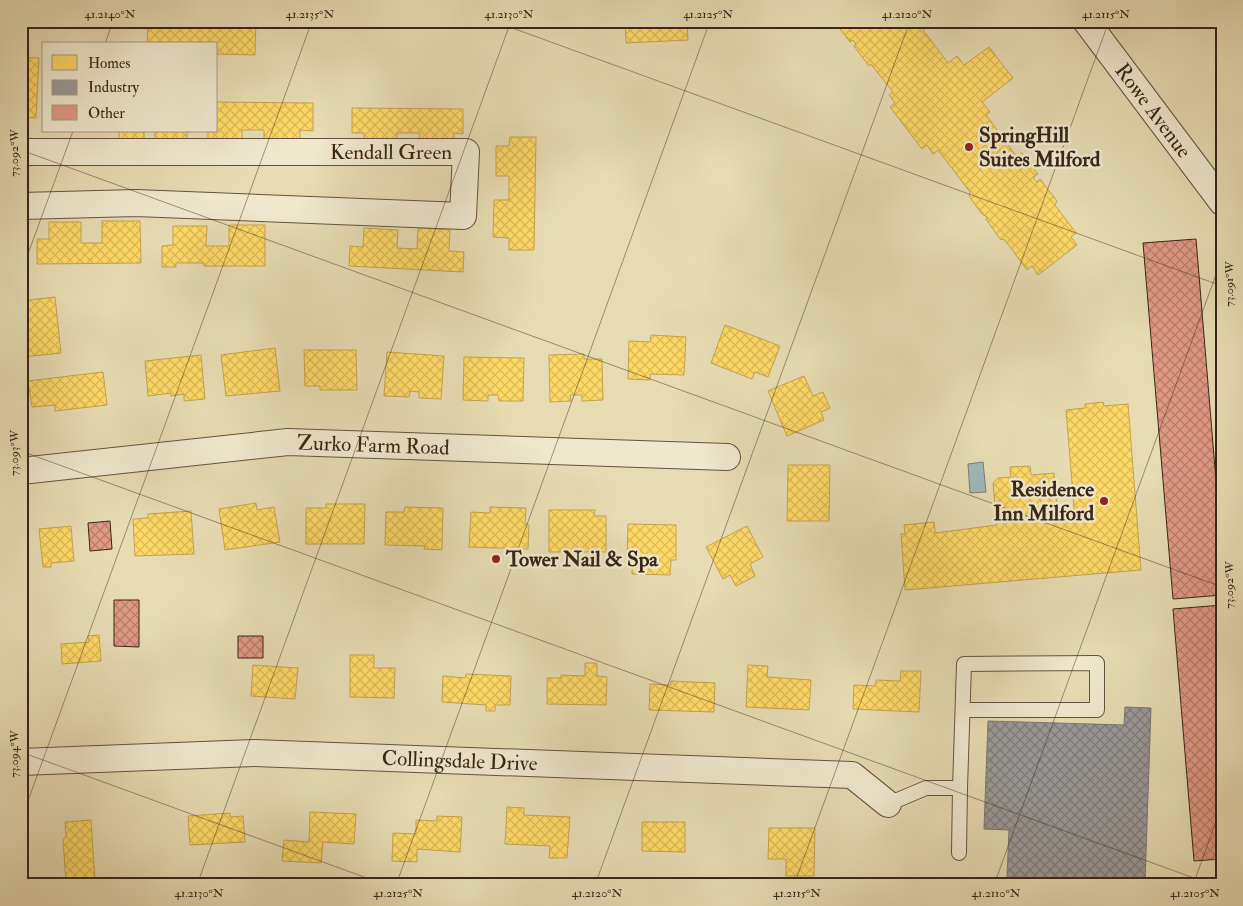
<svg xmlns="http://www.w3.org/2000/svg" width="1243" height="906" viewBox="0 0 1243 906" font-family="'IM FELL Double Pica',serif">
<defs>
<pattern id="homes-cross-hatch" width="8" height="8" patternUnits="userSpaceOnUse" patternTransform="scale(1.25)"><rect width="8" height="8" fill="#ffd966"/><path d="M0 0l8 8M0 8l8-8" fill="none" stroke="#dbba58"/></pattern>
<pattern id="industry-cross-hatch" width="8" height="8" patternUnits="userSpaceOnUse" patternTransform="scale(1.25)"><rect width="8" height="8" fill="#999"/><path d="M0 0l8 8M0 8l8-8" fill="none" stroke="#7e7d7c"/></pattern>
<pattern id="building-cross-hatch" width="8" height="8" patternUnits="userSpaceOnUse" patternTransform="scale(1.25)"><rect width="8" height="8" fill="#e09984"/><path d="M0 0l8 8M0 8l8-8" fill="none" stroke="#b77d6b"/></pattern>
</defs>
<rect width="100%" height="100%" fill="#e6dbb2"/>
<filter id="stains"><feTurbulence type="fractalNoise" baseFrequency=".004" numOctaves="4"/><feColorMatrix values="0 0 0 0 .2 0 0 0 0 .09 0 0 0 0 .02 0 0 0 .5 -.17"/></filter>
<radialGradient id="worn" r=".72"><stop offset=".6" stop-color="#630" stop-opacity="0"/><stop offset="1" stop-color="#630" stop-opacity=".3"/></radialGradient>
<!-- water -->
<path fill="#9cb8b9" stroke="#757d78" d="M 983,462 L 986,492 L 970,493 L 968,464 Z"/>
<!-- homes -->
<path fill="url(#homes-cross-hatch)" stroke="#c4a34e" d="M 148,21 L 256,21 L 255,55 L 216,54 L 216,44 L 147,44 Z
M 625,21 L 687,21 L 688,40 L 626,43 Z
M 921,21 L 924,26 L 923,30 L 948,63 L 957,56 L 964,65 L 989,47 L 1013,78 L 982,102 L 990,112 L 986,115 L 1017,157 L 1022,153 L 1038,174 L 1033,178 L 1037,182 L 1040,179 L 1057,201 L 1055,205 L 1076,233 L 1071,237 L 1077,245 L 1038,275 L 1032,266 L 1027,270 L 1005,240 L 1000,239 L 986,219 L 988,218 L 981,213 L 969,196 L 970,192 L 938,150 L 933,154 L 927,145 L 922,149 L 890,107 L 895,103 L 889,95 L 893,92 L 871,64 L 869,66 L 854,46 L 856,44 L 853,40 L 850,42 L 835,22 Z
M 21,57 L 39,58 L 36,118 L 21,117 Z
M 216,102 L 313,103 L 313,131 L 300,130 L 300,142 L 264,141 L 264,130 L 242,130 L 242,140 L 208,140 L 208,131 L 216,131 Z
M 352,108 L 463,109 L 463,134 L 454,133 L 454,144 L 419,144 L 420,133 L 397,133 L 397,144 L 364,144 L 364,133 L 352,133 Z
M 119,131 L 144,131 L 144,142 L 119,142 Z
M 155,131 L 187,131 L 187,141 L 155,141 Z
M 510,137 L 536,137 L 534,250 L 509,250 L 509,238 L 493,237 L 494,200 L 509,200 L 509,176 L 496,176 L 496,146 L 509,146 Z
M 102,221 L 140,221 L 141,263 L 37,264 L 37,239 L 49,239 L 49,222 L 81,222 L 81,243 L 102,243 Z
M 229,225 L 265,225 L 265,266 L 204,266 L 204,263 L 176,263 L 176,267 L 162,267 L 162,246 L 173,245 L 173,226 L 207,226 L 206,246 L 229,246 Z
M 364,228 L 398,230 L 397,248 L 417,249 L 418,228 L 450,230 L 449,251 L 464,252 L 463,272 L 349,266 L 350,246 L 363,247 Z
M 55,297 L 61,353 L 23,357 L 21,301 Z
M 725,325 L 780,346 L 768,377 L 755,372 L 752,379 L 711,363 Z
M 651,335 L 686,337 L 684,375 L 650,374 L 650,380 L 628,379 L 629,341 L 650,342 Z
M 275,348 L 280,391 L 226,396 L 221,355 Z
M 304,350 L 356,350 L 357,390 L 320,390 L 320,386 L 305,386 Z
M 387,352 L 444,356 L 441,399 L 419,398 L 419,392 L 410,391 L 409,397 L 384,396 Z
M 584,354 L 584,359 L 602,359 L 603,400 L 582,401 L 582,395 L 570,395 L 571,401 L 550,402 L 549,355 Z
M 201,355 L 205,399 L 184,401 L 184,394 L 171,396 L 171,393 L 148,396 L 145,361 Z
M 464,357 L 524,358 L 523,401 L 499,401 L 498,395 L 488,395 L 488,401 L 463,400 Z
M 103,372 L 107,405 L 55,411 L 55,405 L 32,407 L 28,381 Z
M 804,376 L 813,396 L 823,392 L 830,408 L 821,412 L 824,420 L 787,436 L 768,391 Z
M 1103,402 L 1104,406 L 1128,404 L 1141,570 L 905,590 L 901,534 L 905,534 L 904,525 L 934,522 L 935,533 L 997,525 L 993,483 L 998,478 L 1011,477 L 1010,467 L 1030,466 L 1031,475 L 1054,473 L 1058,520 L 1075,519 L 1066,410 L 1085,408 L 1085,404 Z
M 788,465 L 830,465 L 829,521 L 787,521 Z
M 256,503 L 257,510 L 274,507 L 280,542 L 225,550 L 219,509 Z
M 326,504 L 365,504 L 364,544 L 306,544 L 306,508 L 326,508 Z
M 405,507 L 443,508 L 442,550 L 424,549 L 425,546 L 385,545 L 386,512 L 404,512 Z
M 490,507 L 526,508 L 525,523 L 529,525 L 528,549 L 469,547 L 471,512 L 490,513 Z
M 549,510 L 595,510 L 594,516 L 606,516 L 606,552 L 549,552 Z
M 191,511 L 194,554 L 135,556 L 133,519 L 148,518 L 148,514 Z
M 628,524 L 676,525 L 676,560 L 671,560 L 670,575 L 632,574 L 632,560 L 627,560 Z
M 71,526 L 74,561 L 51,563 L 51,567 L 43,567 L 39,529 Z
M 747,526 L 763,557 L 750,564 L 755,576 L 736,586 L 730,575 L 723,579 L 706,547 Z
M 99,635 L 101,661 L 62,664 L 61,644 L 89,642 L 88,636 Z
M 350,655 L 374,655 L 374,668 L 395,668 L 394,698 L 350,697 Z
M 585,663 L 597,663 L 597,676 L 607,677 L 606,705 L 547,704 L 547,678 L 561,678 L 561,675 L 585,676 Z
M 253,665 L 298,668 L 295,699 L 251,696 Z
M 748,665 L 768,666 L 767,677 L 811,680 L 809,710 L 746,707 Z
M 901,671 L 921,671 L 919,712 L 853,709 L 854,685 L 875,686 L 876,680 L 900,681 Z
M 466,674 L 511,676 L 510,705 L 495,705 L 495,711 L 486,711 L 486,705 L 442,702 L 443,676 L 465,678 Z
M 671,681 L 715,683 L 714,712 L 649,710 L 650,684 L 671,685 Z
M 507,807 L 524,808 L 524,815 L 570,817 L 567,858 L 549,858 L 550,846 L 505,844 Z
M 310,812 L 356,814 L 354,844 L 323,842 L 321,863 L 282,861 L 284,840 L 309,842 Z
M 230,813 L 230,817 L 243,816 L 245,842 L 190,845 L 188,816 Z
M 437,816 L 462,817 L 460,852 L 417,849 L 417,862 L 392,861 L 393,833 L 416,834 L 416,820 L 437,821 Z
M 91,820 L 95,880 L 66,882 L 63,840 L 66,836 L 65,822 Z
M 642,822 L 685,822 L 685,852 L 642,851 Z
M 769,828 L 815,828 L 814,876 L 786,876 L 786,859 L 768,859 Z"/>
<!-- industry -->
<path fill="url(#industry-cross-hatch)" stroke="#7c7672" d="M 1125,707 L 1151,708 L 1145,882 L 1007,877 L 1009,830 L 984,829 L 988,721 L 1124,725 Z"/>
<!-- building -->
<path fill="url(#building-cross-hatch)" stroke="#3a2517" d="M 1196,239 L 1222,553 L 1222,595 L 1173,599 L 1143,243 Z
M 110,521 L 112,549 L 90,551 L 88,523 Z
M 114,600 L 139,600 L 139,647 L 114,646 Z
M 1222,605 L 1222,859 L 1194,861 L 1173,609 Z
M 238,636 L 263,636 L 263,658 L 238,658 Z"/>
<g fill="none" stroke-linecap="round" stroke-linejoin="round">
<!-- service casing -->
<g stroke="#65523e" stroke-width="16">
<path id="service" d="M 888,804 L 926,788 L 960,788 L 964,664 L 1097,663 L 1097,710 L 963,710
M 959,853 L 960,788"/>
</g>
<!-- minor casing -->
<g stroke="#65523e" stroke-width="28">
<g id="minor">
<path id="s1" d="M 1086,21 L 1222,202"/>
<path id="s2" d="M 21,152 L 466,152 L 463,216 L 136,203 L 21,206"/>
<path id="s3" d="M 21,471 L 288,442 L 727,457"/>
<path id="s4" d="M 21,762 L 254,753 L 852,775 L 888,804"/>
</g>
</g>
<!-- service -->
<use href="#service" stroke="#efe8cd" stroke-width="14"/>
<!-- minor -->
<use href="#minor" stroke="#efe8cd" stroke-width="26"/>
</g>
<!-- ticks -->
<path fill="none" stroke="#3a2517" stroke-width="1" stroke-opacity="0.45" d="M 493,21 L 1222,286M 105,44 L 113,21M 21,150 L 1222,587M 21,273 L 73,131M 21,451 L 1213,885M 21,752 L 386,885M 21,820 L 312,21M 197,885 L 511,21M 396,885 L 710,21M 595,885 L 910,21M 794,885 L 1109,21M 994,885 L 1222,258M 1193,885 L 1222,805"/>
<!-- markers -->
<g fill="#8f2418" stroke="#efe8cd" stroke-width="2">
<circle cx="969" cy="147" r="5"/>
<circle cx="1104" cy="501" r="5"/>
<circle cx="496" cy="559" r="5"/>
</g>
<g text-anchor="middle" dominant-baseline="central" stroke-width="5" stroke-linejoin="round" paint-order="stroke">
<!-- street labels -->
<g font-size="21" fill="#3a2517" stroke="#efe8cd">
<text stroke="none"><textPath href="#s1" startOffset="112">Rowe Avenue</textPath></text>
<text stroke="none"><textPath href="#s2" startOffset="370">Kendall Green</textPath></text>
<text stroke="none"><textPath href="#s3" startOffset="354">Zurko Farm Road</textPath></text>
<text stroke="none"><textPath href="#s4" startOffset="439">Collingsdale Drive</textPath></text>
</g>
<!-- poi labels -->
<g font-size="21" font-weight="bold" fill="#3a2517" stroke="#efe8cd" text-anchor="start">
<text x="979" y="135">SpringHill<tspan x="979" dy="24">Suites Milford</tspan></text>
<text x="1094" y="489" text-anchor="end">Residence<tspan x="1094" dy="24">Inn Milford</tspan></text>
<text x="506" y="559">Tower Nail &amp; Spa</text>
</g>
</g>
<!-- margin -->
<rect width="1243" height="906" fill="none" stroke="#e6dbb2" stroke-width="55"/>
<!-- legend -->
<rect x="42" y="42" width="175" height="90" fill="#efe8cd" stroke="#a79a84"/>
<rect x="52" y="55" width="25" height="15" fill="#ffd966" stroke="#a79a84"/>
<text x="88" y="68" font-size="15" fill="#3a2517">Homes</text>
<rect x="52" y="80" width="25" height="15" fill="#999999" stroke="#a79a84"/>
<text x="88" y="92" font-size="15" fill="#3a2517">Industry</text>
<rect x="52" y="105" width="25" height="15" fill="#e09984" stroke="#a79a84"/>
<text x="88" y="118" font-size="15" fill="#3a2517">Other</text>
<rect x="28" y="28" width="1188" height="850" fill="none" stroke="#3a2517" stroke-width="2"/>
<g font-size="12" text-anchor="middle" fill="#3a2517">
<text x="110" y="18">41.2140°N</text>
<text x="310" y="18">41.2135°N</text>
<text x="509" y="18">41.2130°N</text>
<text x="708" y="18">41.2125°N</text>
<text x="907" y="18">41.2120°N</text>
<text x="1106" y="18">41.2115°N</text>
<text transform="translate(14 153) rotate(-90)" y="4">73.092°W</text>
<text transform="translate(1229 284) rotate(-90)" y="4">73.091°W</text>
<text transform="translate(14 453) rotate(-90)" y="4">73.093°W</text>
<text transform="translate(1229 585) rotate(-90)" y="4">73.092°W</text>
<text transform="translate(14 754) rotate(-90)" y="4">73.094°W</text>
<text x="199" y="897">41.2130°N</text>
<text x="398" y="897">41.2125°N</text>
<text x="597" y="897">41.2120°N</text>
<text x="797" y="897">41.2115°N</text>
<text x="996" y="897">41.2110°N</text>
<text x="1195" y="897">41.2105°N</text>
</g>
<rect width="100%" height="100%" filter="url(#stains)"/>
<rect width="100%" height="100%" fill="url(#worn)"/>
</svg>
